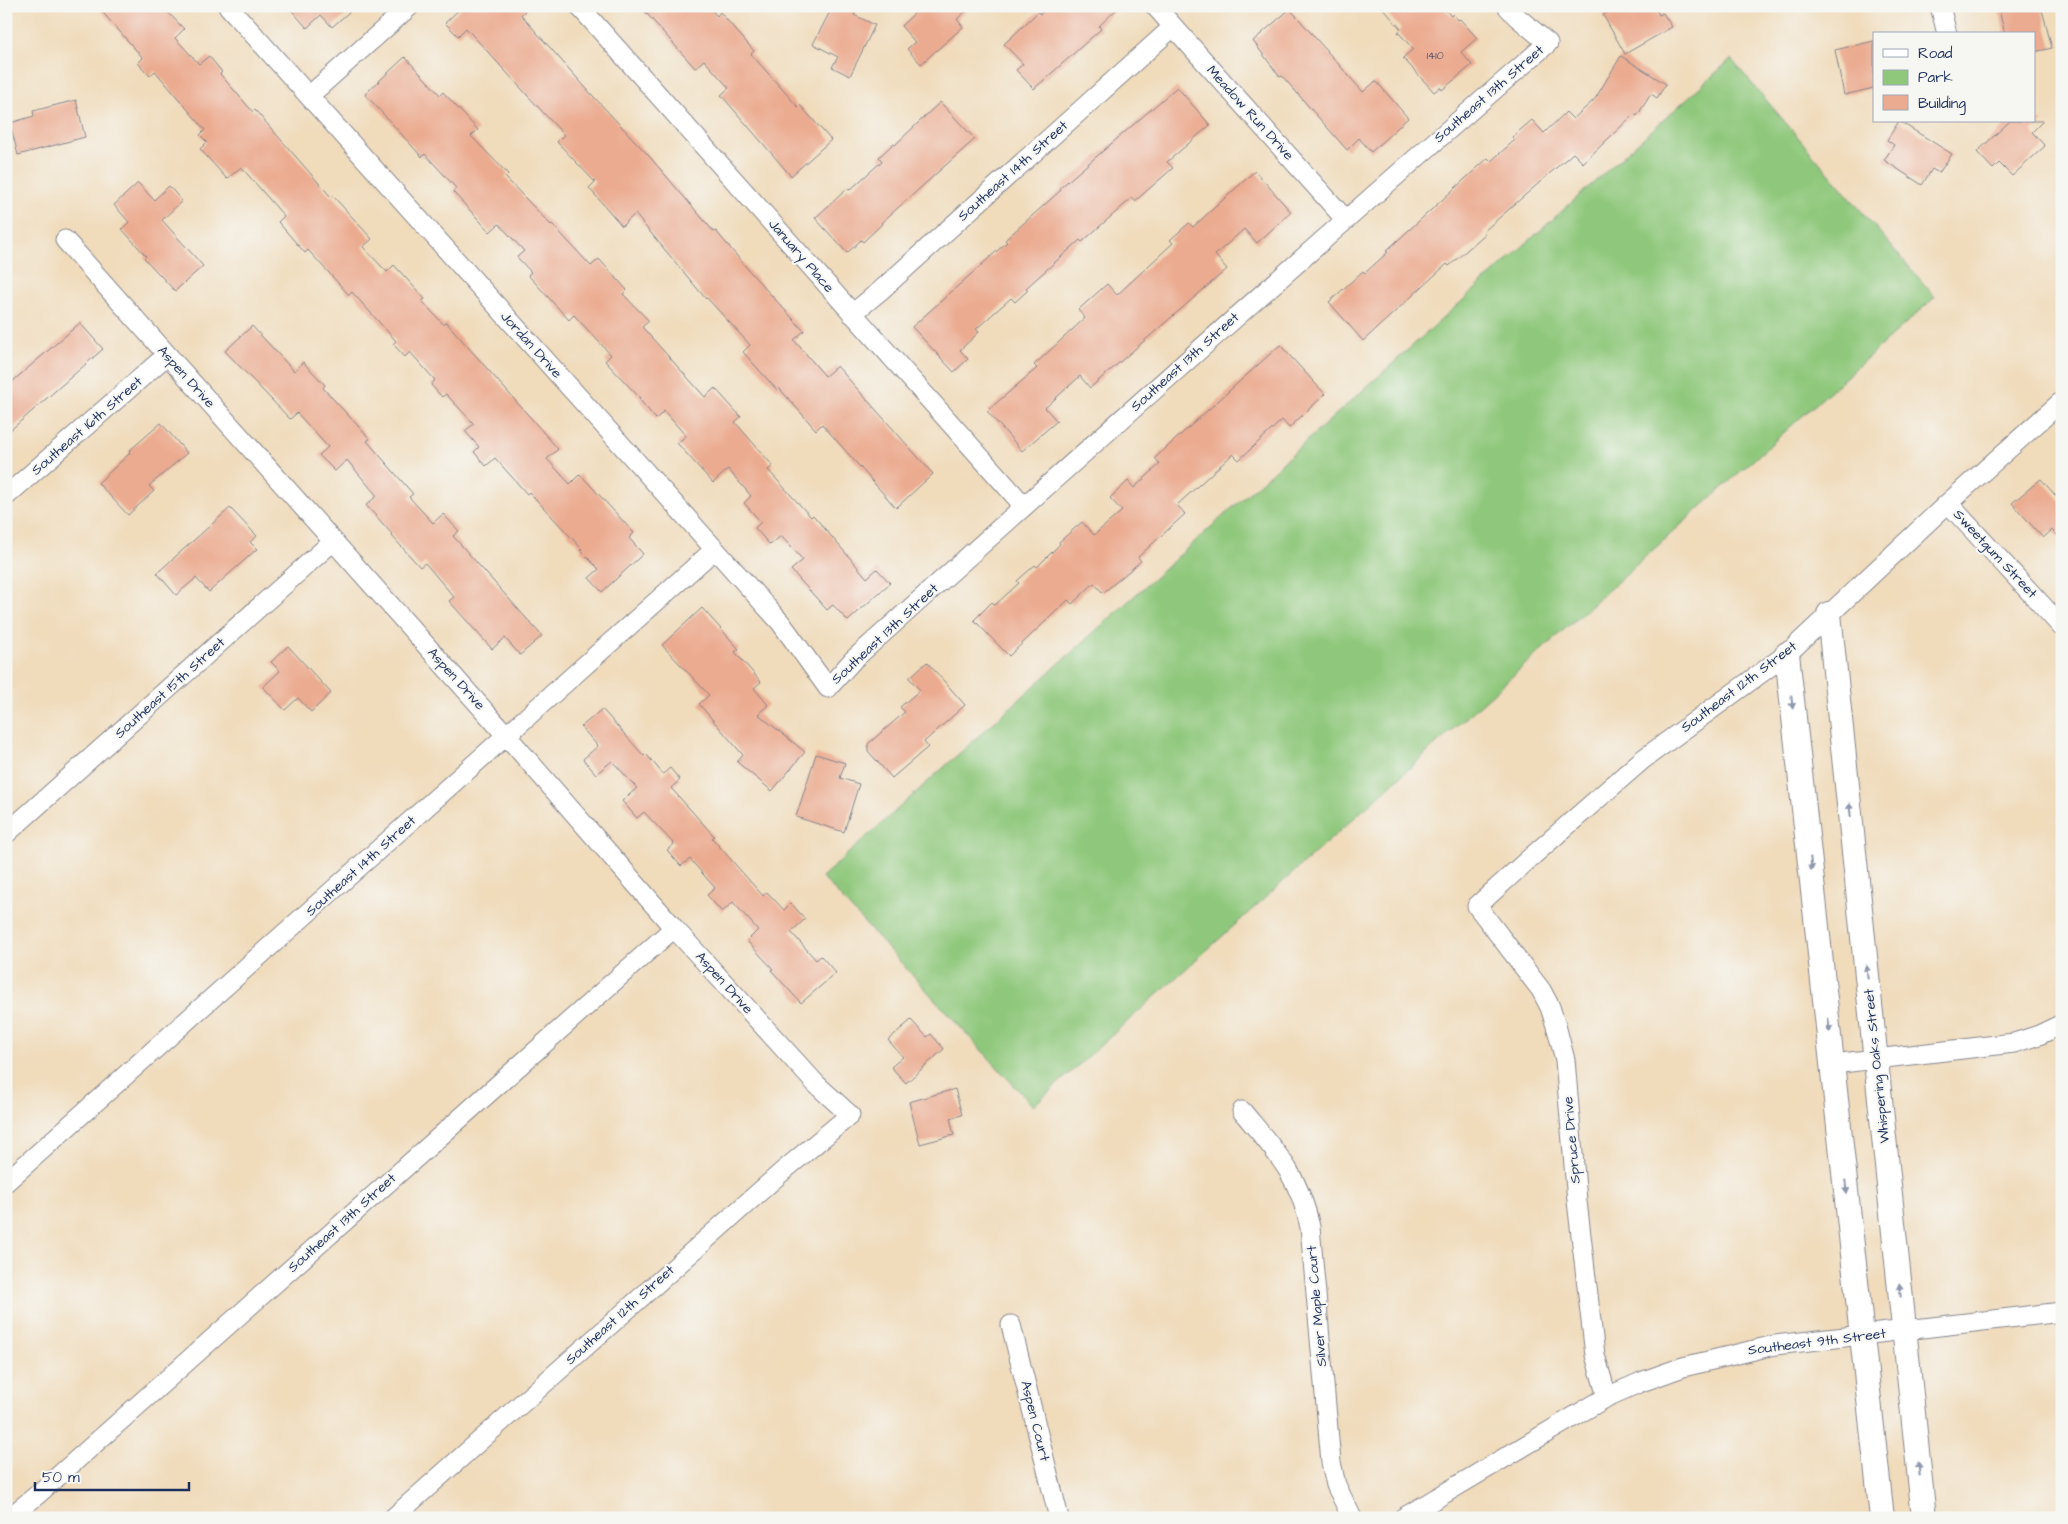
<svg xmlns="http://www.w3.org/2000/svg" width="2068" height="1524" viewBox="0 0 2068 1524" font-family="'Architects Daughter',sans-serif">
<rect width="100%" height="100%" fill="#f6f6f2"/>
<filter id="ink" filterUnits="userSpaceOnUse"><feTurbulence type="fractalNoise" baseFrequency=".02" numOctaves="2"/><feDisplacementMap in="SourceGraphic" scale="10" xChannelSelector="R" yChannelSelector="G"/><feConvolveMatrix kernelMatrix="1 2 1 2 8 2 1 2 1" color-interpolation-filters="sRGB"/></filter>
<filter id="wash" filterUnits="userSpaceOnUse"><feTurbulence type="fractalNoise" baseFrequency=".0096" numOctaves="4" result="noise"/><feDisplacementMap in="SourceGraphic" scale="20" xChannelSelector="R" yChannelSelector="G"/><feGaussianBlur stdDeviation="1.12" result="paint"/><feColorMatrix in="noise" values="0 0 0 0 0 0 0 0 0 0 0 0 0 0 0 0 0 1.4 0 .05"/><feComposite in="paint" operator="in"/></filter>
<g filter="url(#wash)">
<rect width="100%" height="100%" fill="#f0dbbb"/>
<!-- green -->
<path fill="#8fc87b" stroke="#557c6c" d="M 1731,59 L 1935,297 L 1033,1106 L 822,877 Z"/>
<g id="blocks">
<!-- building -->
<path fill="#ebab90" d="M 97,6 L 162,6 L 184,29 L 175,38 L 199,64 L 209,56 L 222,72 L 220,74 L 253,112 L 255,110 L 331,197 L 333,196 L 372,239 L 363,247 L 387,272 L 394,265 L 425,299 L 422,301 L 444,325 L 446,322 L 558,449 L 547,459 L 570,484 L 580,474 L 634,533 L 629,538 L 643,554 L 602,592 L 589,578 L 599,569 L 580,550 L 582,549 L 529,492 L 527,494 L 495,458 L 486,466 L 474,452 L 479,447 L 465,431 L 474,424 L 446,394 L 442,397 L 431,385 L 435,380 L 410,352 L 405,357 L 393,344 L 396,341 L 352,292 L 349,295 L 308,250 L 305,253 L 278,222 L 284,216 L 241,167 L 227,179 L 200,149 L 207,142 L 200,135 L 205,130 L 155,71 L 150,76 L 138,63 L 143,58 Z
M 288,6 L 356,6 L 332,27 L 321,15 L 307,28 Z
M 463,6 L 530,6 L 521,15 L 593,96 L 649,156 L 714,232 L 716,231 L 751,273 L 804,331 L 794,340 L 825,376 L 837,366 L 933,474 L 896,508 L 822,424 L 816,430 L 779,388 L 777,390 L 743,352 L 750,345 L 707,298 L 706,299 L 635,214 L 622,226 L 589,188 L 595,182 L 557,142 L 564,135 L 528,96 L 466,28 L 458,36 L 445,23 Z
M 640,6 L 708,6 L 717,16 L 720,12 L 754,51 L 751,54 L 798,107 L 800,105 L 831,140 L 791,176 L 721,95 L 729,88 L 704,60 L 695,68 Z
M 833,6 L 859,6 L 854,15 L 875,25 L 850,76 L 832,67 L 838,57 L 813,44 Z
M 922,6 L 972,6 L 957,19 L 963,27 L 921,64 L 907,49 L 915,42 L 901,26 Z
M 1049,6 L 1120,6 L 1099,26 L 1101,29 L 1034,89 L 1016,70 L 1023,64 L 1004,44 L 1038,12 L 1040,14 Z
M 1381,6 L 1442,6 L 1451,16 L 1453,14 L 1458,20 L 1460,19 L 1477,38 L 1461,52 L 1472,65 L 1442,90 L 1440,87 L 1434,92 L 1403,58 L 1413,49 L 1398,32 L 1401,29 Z
M 1619,6 L 1654,6 L 1659,15 L 1663,13 L 1672,27 L 1625,54 L 1603,15 Z
M 1998,6 L 2041,6 L 2052,48 L 2034,52 L 2034,34 L 2005,34 Z
M 1290,9 L 1363,92 L 1376,81 L 1408,118 L 1371,152 L 1359,138 L 1347,150 L 1282,76 L 1280,77 L 1253,41 Z
M 1874,41 L 1874,88 L 1844,95 L 1835,50 Z
M 1621,56 L 1666,84 L 1657,98 L 1651,94 L 1637,116 L 1634,114 L 1583,163 L 1573,153 L 1483,232 L 1485,234 L 1449,266 L 1447,264 L 1363,341 L 1329,302 L 1363,271 L 1365,273 L 1388,252 L 1386,251 L 1488,158 L 1491,161 L 1515,140 L 1512,137 L 1532,120 L 1544,133 L 1566,112 L 1573,119 L 1595,99 Z
M 405,57 L 440,95 L 443,92 L 478,130 L 471,136 L 508,174 L 505,177 L 551,225 L 552,224 L 591,266 L 599,259 L 627,290 L 623,294 L 649,321 L 642,327 L 705,397 L 715,388 L 741,417 L 735,422 L 773,466 L 768,470 L 811,517 L 813,515 L 867,578 L 877,569 L 890,583 L 848,621 L 833,605 L 827,610 L 791,570 L 803,560 L 781,536 L 770,545 L 755,528 L 761,522 L 744,503 L 751,496 L 728,469 L 713,483 L 677,443 L 686,436 L 664,411 L 656,419 L 639,399 L 640,398 L 605,361 L 611,355 L 574,315 L 569,320 L 528,275 L 531,272 L 517,257 L 524,251 L 499,224 L 490,232 L 453,192 L 456,188 L 425,154 L 422,157 L 365,94 Z
M 1177,87 L 1210,125 L 1167,162 L 1173,168 L 1135,201 L 1132,198 L 1082,242 L 1080,240 L 1026,288 L 1028,290 L 1015,302 L 1011,298 L 976,329 L 979,332 L 960,350 L 968,359 L 954,372 L 912,327 L 1007,242 L 1005,240 L 1061,190 L 1060,188 Z
M 76,100 L 85,137 L 18,155 L 10,123 L 34,116 L 33,111 Z
M 940,102 L 975,139 L 881,223 L 882,224 L 863,242 L 861,240 L 847,253 L 815,218 L 848,188 L 850,190 L 882,161 L 879,157 L 893,144 L 895,145 Z
M 1899,121 L 1952,154 L 1939,173 L 1932,169 L 1922,185 L 1884,160 L 1894,145 L 1887,140 Z
M 2010,121 L 2043,121 L 2032,132 L 2045,146 L 2012,176 L 1999,163 L 1993,169 L 1977,152 Z
M 1255,171 L 1291,212 L 1257,243 L 1244,229 L 1215,255 L 1227,269 L 1090,388 L 1080,376 L 1045,408 L 1057,421 L 1022,451 L 987,411 L 1037,368 L 1034,365 L 1085,318 L 1078,310 L 1107,284 L 1117,295 L 1173,243 L 1170,240 L 1189,223 L 1193,227 Z
M 138,183 L 154,200 L 169,186 L 182,201 L 162,220 L 203,266 L 175,291 L 144,258 L 146,256 L 122,229 L 129,222 L 114,205 Z
M 80,323 L 103,349 L 6,434 L 6,387 Z
M 252,326 L 294,371 L 303,362 L 325,385 L 323,388 L 370,439 L 367,441 L 413,494 L 409,497 L 433,523 L 443,514 L 459,531 L 453,536 L 542,636 L 520,655 L 505,638 L 492,649 L 449,601 L 454,597 L 425,563 L 420,567 L 391,535 L 392,534 L 366,505 L 377,496 L 347,460 L 335,471 L 319,455 L 328,447 L 297,413 L 290,419 L 225,351 Z
M 1280,345 L 1325,394 L 1289,428 L 1282,420 L 1239,460 L 1233,454 L 1177,505 L 1185,514 L 1138,557 L 1141,561 L 1103,593 L 1094,583 L 1072,604 L 1068,600 L 1009,656 L 974,620 L 992,602 L 995,605 L 1019,583 L 1017,581 L 1035,565 L 1037,567 L 1060,544 L 1059,542 L 1082,522 L 1094,535 L 1122,511 L 1110,498 L 1128,481 L 1134,488 L 1160,464 L 1155,458 Z
M 161,423 L 187,453 L 149,486 L 154,491 L 128,515 L 98,483 L 130,453 L 129,451 Z
M 2041,479 L 2062,503 L 2062,540 L 2052,530 L 2043,538 L 2012,503 Z
M 230,508 L 257,536 L 250,542 L 257,549 L 209,592 L 196,578 L 176,595 L 157,573 Z
M 702,608 L 739,649 L 735,652 L 761,682 L 754,688 L 768,705 L 758,714 L 805,752 L 772,791 L 737,762 L 743,755 L 699,704 L 709,695 L 662,645 Z
M 288,646 L 331,693 L 311,712 L 298,698 L 285,710 L 263,687 L 280,671 L 271,662 Z
M 927,662 L 965,705 L 924,742 L 928,747 L 892,778 L 868,751 L 868,744 L 905,712 L 900,707 L 920,690 L 909,678 Z
M 602,709 L 644,756 L 646,754 L 663,774 L 670,768 L 680,780 L 671,788 L 714,836 L 712,838 L 763,896 L 767,892 L 784,910 L 791,903 L 805,919 L 791,932 L 816,960 L 821,956 L 836,973 L 801,1003 L 771,970 L 773,969 L 747,941 L 758,930 L 733,902 L 722,912 L 707,895 L 715,888 L 690,859 L 681,866 L 667,850 L 674,844 L 644,812 L 637,818 L 622,801 L 637,788 L 612,761 L 596,774 L 583,759 L 598,746 L 581,727 Z
M 816,754 L 845,763 L 840,778 L 859,784 L 844,832 L 796,817 Z
M 911,1020 L 927,1037 L 931,1034 L 944,1049 L 906,1083 L 891,1067 L 903,1057 L 888,1040 Z
M 955,1089 L 962,1115 L 950,1118 L 954,1135 L 920,1144 L 909,1102 Z"/>
</g>
</g>
<g filter="url(#ink)">
<use href="#blocks" fill-opacity="0" stroke="#86858c" stroke-width="1"/>
<g fill="none" stroke-linecap="round" stroke-linejoin="round">
<!-- minor casing -->
<g stroke="#86858c" stroke-width="21">
<path id="minor" d="M 228,6 L 781,623 L 828,688 L 853,660 C 1083,453 1314,246 1548,43 L 1517,17 L 1507,6
M 579,6 L 1024,506
M 1155,6 L 1345,219
M 1940,6 L 1947,34
M 309,96 L 410,6
M 65,240 L 506,735 L 674,928 L 816,1084 L 850,1115 L 783,1171 L 393,1518
M 852,314 L 880,291 L 1173,27
M 6,496 L 167,355
M 1948,503 L 2062,627
M 6,834 L 332,542
M 1833,1064 L 2014,1043 L 2039,1035 L 2062,1024
M 1242,1111 C 1275,1151 1299,1174 1310,1227 L 1331,1462 L 1336,1485 L 1352,1518
M 6,1182 L 714,550
M 1011,1325 L 1059,1518
M 1607,1397 L 1595,1355 L 1577,1201 L 1565,1060 L 1557,1029 L 1550,1007 L 1541,990 L 1477,906 L 1530,858 L 1642,760 L 1787,654 L 1948,503 L 2062,401
M 9,1518 L 37,1495 L 674,928
M 1403,1518 L 1607,1397 L 1641,1382 L 1683,1367 L 1775,1345 L 2062,1312"/>
</g>
<!-- tertiary casing -->
<g stroke="#86858c" stroke-width="26">
<path id="tertiary" d="M 1829,614 L 1924,1518
M 1787,654 L 1882,1518"/>
</g>
<!-- minor -->
<use href="#minor" stroke="#fff" stroke-width="19"/>
<!-- tertiary -->
<use href="#tertiary" stroke="#fff" stroke-width="24"/>
</g>
<!-- one-way arrows -->
<defs><path id="oneway-solid" d="M-6-.8H1V-3.2L6.5 0L1 3.2V.8H-6Z" transform="scale(1.25)"/></defs>
<g fill="#8d97ae">
<use href="#oneway-solid" transform="translate(1792 702) rotate(84)"/>
<use href="#oneway-solid" transform="translate(1850 810) rotate(-96)"/>
<use href="#oneway-solid" transform="translate(1811 864) rotate(84)"/>
<use href="#oneway-solid" transform="translate(1867 972) rotate(-96)"/>
<use href="#oneway-solid" transform="translate(1829 1025) rotate(84)"/>
<use href="#oneway-solid" transform="translate(1846 1187) rotate(84)"/>
<use href="#oneway-solid" transform="translate(1900 1290) rotate(-96)"/>
<use href="#oneway-solid" transform="translate(1919 1469) rotate(-96)"/>
</g>
</g>
<g text-anchor="middle" dominant-baseline="central" stroke-width="4" stroke-linejoin="round" paint-order="stroke">
<!-- number labels -->
<g font-size="11" fill="#4f4e6a">
<text x="1435" y="55">1410</text>
</g>
<!-- street labels -->
<g font-size="14" fill="#1b2f5e" stroke="#f6f6f2">
<text transform="translate(1489 94) rotate(-41)">Southeast 13th Street</text>
<text transform="translate(1250 113) rotate(48)">Meadow Run Drive</text>
<text transform="translate(1013 171) rotate(-42)">Southeast 14th Street</text>
<text transform="translate(801 256) rotate(49)">January Place</text>
<text transform="translate(531 345) rotate(48)">Jordan Drive</text>
<text transform="translate(1185 362) rotate(-42)">Southeast 13th Street</text>
<text transform="translate(186 377) rotate(48)">Aspen Drive</text>
<text transform="translate(87 426) rotate(-41)">Southeast 16th Street</text>
<text transform="translate(1995 554) rotate(47)">Sweetgum Street</text>
<text transform="translate(885 634) rotate(-43)">Southeast 13th Street</text>
<text transform="translate(456 679) rotate(48)">Aspen Drive</text>
<text transform="translate(1739 687) rotate(-37)">Southeast 12th Street</text>
<text transform="translate(170 688) rotate(-42)">Southeast 15th Street</text>
<text transform="translate(361 866) rotate(-42)">Southeast 14th Street</text>
<text transform="translate(724 983) rotate(48)">Aspen Drive</text>
<text transform="translate(1877 1066) rotate(-96)">Whispering Oaks Street</text>
<text transform="translate(1572 1140) rotate(-95)">Spruce Drive</text>
<text transform="translate(342 1223) rotate(-42)">Southeast 13th Street</text>
<text transform="translate(1317 1306) rotate(-95)">Silver Maple Court</text>
<text transform="translate(620 1315) rotate(-42)">Southeast 12th Street</text>
<text transform="translate(1817 1342) rotate(-7)">Southeast 9th Street</text>
<text transform="translate(1035 1421) rotate(76)">Aspen Court</text>
</g>
</g>
<!-- margin -->
<rect width="2068" height="1524" fill="none" stroke="#f6f6f2" stroke-width="25"/>
<!-- legend -->
<rect x="1873" y="32" width="162" height="90" fill="#f6f6f2" stroke="#9ea6b7"/>
<rect x="1883" y="49" width="25" height="8" fill="#ffffff" stroke="#9ea6b7"/>
<text x="1918" y="58" font-size="15" fill="#1b2f5e">Road</text>
<rect x="1883" y="70" width="25" height="15" fill="#8fc87b" stroke="#9ea6b7"/>
<text x="1918" y="82" font-size="15" fill="#1b2f5e">Park</text>
<rect x="1883" y="95" width="25" height="15" fill="#ebab90" stroke="#9ea6b7"/>
<text x="1918" y="108" font-size="15" fill="#1b2f5e">Building</text>
<!-- scale -->
<path d="M35 1482v8h154v-8" fill="none" stroke="#1b2f5e" stroke-width="2.5"/>
<text x="42" y="1482" font-size="15" fill="#1b2f5e" stroke="#f6f6f2" stroke-width="4" paint-order="stroke">50 m</text>
</svg>
